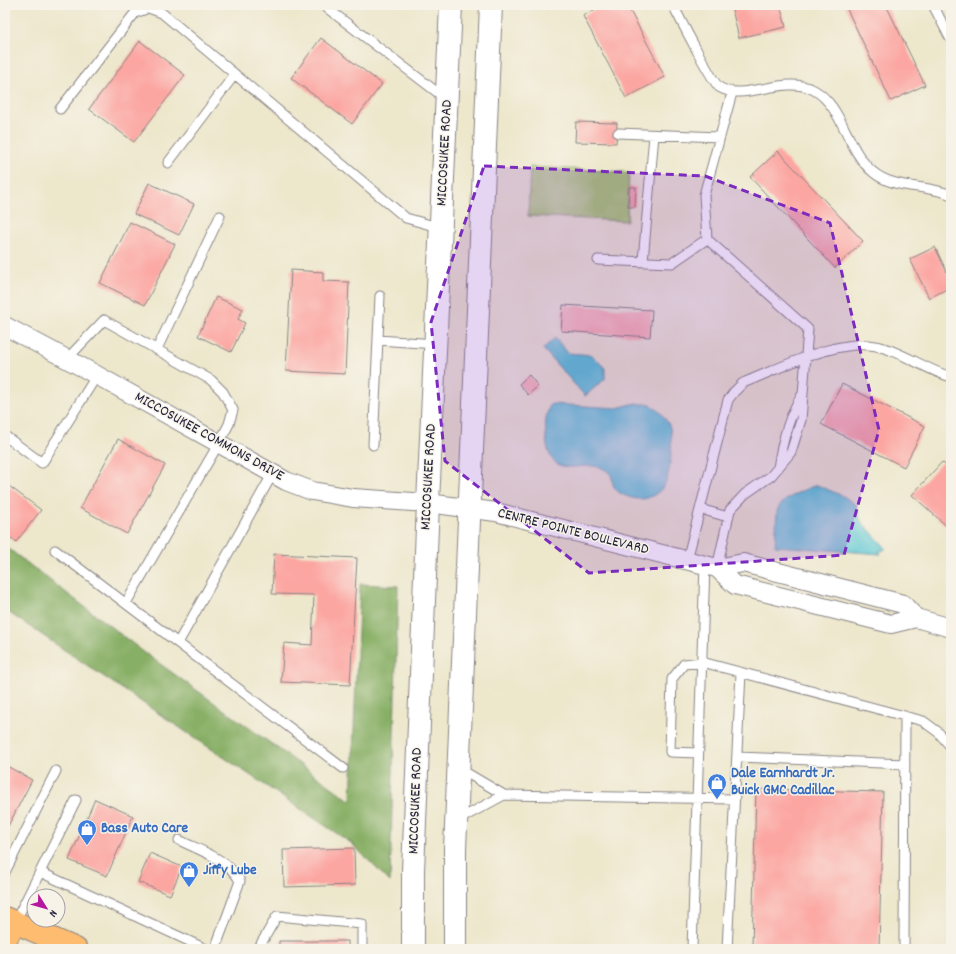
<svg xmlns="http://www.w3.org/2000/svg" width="956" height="954" viewBox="0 0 956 954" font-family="Dekko,sans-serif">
<rect width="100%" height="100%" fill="#f7f3e8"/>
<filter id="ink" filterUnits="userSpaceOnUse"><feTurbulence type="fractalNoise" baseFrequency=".025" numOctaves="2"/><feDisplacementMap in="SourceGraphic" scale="8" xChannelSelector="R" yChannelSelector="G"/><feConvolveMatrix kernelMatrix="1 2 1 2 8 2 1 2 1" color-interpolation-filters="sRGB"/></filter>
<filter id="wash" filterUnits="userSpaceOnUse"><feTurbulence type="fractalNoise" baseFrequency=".012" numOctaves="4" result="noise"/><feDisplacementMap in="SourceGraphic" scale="16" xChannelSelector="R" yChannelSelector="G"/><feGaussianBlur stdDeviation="0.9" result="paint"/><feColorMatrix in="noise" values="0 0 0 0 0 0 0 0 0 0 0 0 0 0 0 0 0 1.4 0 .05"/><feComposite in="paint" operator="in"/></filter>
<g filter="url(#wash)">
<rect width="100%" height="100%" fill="#ede7cc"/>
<!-- green -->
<path fill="#aacb73" stroke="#667657" d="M 530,167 L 629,172 L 627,221 L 528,216 Z"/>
<!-- forest -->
<path fill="#87af65" stroke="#546850" d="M 5,546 L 149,656 L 351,801 L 360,584 L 398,586 L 390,882 L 351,843 L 5,610 Z"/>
<!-- water -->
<path fill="#5bc7d3" stroke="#3e7487" d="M 555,338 L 568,353 L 592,355 L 605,368 L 605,379 L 585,396 L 543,349 Z
M 636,403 C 639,404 644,404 648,404 C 656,406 668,420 670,428 C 673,440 671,475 664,485 C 662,490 655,495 650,497 C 640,502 620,497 614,487 C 611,481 614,476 607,471 C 586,455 550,488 546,437 C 545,425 545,414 551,404 L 617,408 Z
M 817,485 L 845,497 L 857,506 L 860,520 L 886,548 L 884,550 L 879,551 L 881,554 L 775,546 C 776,535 776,522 777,512 C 778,500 807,488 817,485 Z"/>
<g id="blocks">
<!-- building -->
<path fill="#fca6a2" d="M 603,5 L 627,5 L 665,77 L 626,98 L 583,16 Z
M 731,5 L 780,5 L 786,27 L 739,38 Z
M 845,5 L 886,5 L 925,85 L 891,101 Z
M 321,38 L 382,84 L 352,124 L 291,78 Z
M 140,41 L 185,75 L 134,142 L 89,109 Z
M 576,122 L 617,123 L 616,143 L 575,142 Z
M 778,151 L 863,241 L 835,268 L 750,177 Z
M 149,183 L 194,204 L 179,235 L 134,214 Z
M 629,187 L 636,187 L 635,207 L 628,207 Z
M 130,222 L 175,244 L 145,305 L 100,283 Z
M 935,247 L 951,281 L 951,287 L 929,298 L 910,259 Z
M 291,270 L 323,272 L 323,281 L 349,282 L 345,374 L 286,371 Z
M 216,297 L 243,309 L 238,319 L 245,323 L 231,352 L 198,336 Z
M 563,305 L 652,310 L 650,337 L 561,331 Z
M 529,375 L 538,386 L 528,395 L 519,384 Z
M 842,384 L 925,426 L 904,467 L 821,424 Z
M 118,439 L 165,465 L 127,534 L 80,508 Z
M 942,462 L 951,470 L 951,530 L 912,495 Z
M 5,483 L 41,510 L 16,542 L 5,533 Z
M 274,554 L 357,558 L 350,685 L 281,682 L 284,643 L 312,645 L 314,595 L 272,594 Z
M 5,765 L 32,780 L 5,832 Z
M 756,789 L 883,792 L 879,949 L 752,949 Z
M 95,799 L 133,816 L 107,876 L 69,860 Z
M 354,848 L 355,885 L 284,887 L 283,850 Z
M 150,853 L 182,867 L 170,895 L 138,882 Z
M 279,941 L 348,941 L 348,949 L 279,949 Z"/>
</g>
</g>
<g filter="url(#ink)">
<use href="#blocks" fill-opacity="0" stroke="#888484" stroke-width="1"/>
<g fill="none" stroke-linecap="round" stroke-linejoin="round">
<!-- service casing -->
<g stroke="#888484" stroke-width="11">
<path id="service" d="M 323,5 L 446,99
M 673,5 C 679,17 713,83 719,87 C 743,103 784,74 814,90 C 843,106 847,151 873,172 C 894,190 927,184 951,195
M 933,5 L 951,40
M 60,109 L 135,13 L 149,8 L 162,13 L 406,218 L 441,228
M 618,133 L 720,137
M 168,163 L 235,74
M 598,260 L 672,263 L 707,239
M 643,261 L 654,135
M 378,340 L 436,344
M 157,349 L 220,216
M 67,359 L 104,320 L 211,380 L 223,392 L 233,410 L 229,424 L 219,443 L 126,603
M 5,436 L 42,463 L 97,375
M 373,445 L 380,296
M 778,468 C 782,442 788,417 802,395
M 700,509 L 728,517
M 55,550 L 343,768
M 687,560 L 728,400 L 734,392 L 743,383 C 781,368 844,334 884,348 C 907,355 927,370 951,377
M 717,568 L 730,510 L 745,494 L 771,476 L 791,452 L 801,420 L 808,329 L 707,239 L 704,195 L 732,93
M 178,643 L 273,473
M 698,753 L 670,752 L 672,679 L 684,664 L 702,662 L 923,721 L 938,732 L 951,747
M 737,757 L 905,764
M 460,769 L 504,795 L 734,799
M 458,820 L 504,795
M 179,840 C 201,851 228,859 240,881 L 215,949
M 5,872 L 56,771
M 40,872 L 206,949
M 15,922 L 76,800
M 258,949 L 277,916 L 362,924 L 362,949
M 692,949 L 705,565
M 727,949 L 741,673
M 904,949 L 905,716"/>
</g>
<!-- minor casing -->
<g stroke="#888484" stroke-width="20">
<path id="minor" d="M 5,326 L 93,373 L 286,481 L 312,491 L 353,498 L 428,503 L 496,512 L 717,568 L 743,563 L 903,604 L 916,618
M 717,568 L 735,585 L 891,624 L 916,618 L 951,628"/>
</g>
<!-- tertiary casing -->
<g stroke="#888484" stroke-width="24">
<path id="tertiary" d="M 413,949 L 413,871 L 428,503 L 451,5
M 455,949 L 455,849 L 491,5"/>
</g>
<!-- primary casing -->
<g stroke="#888484" stroke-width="24">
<path id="primary" d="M 5,918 L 76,949
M 5,941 L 15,922"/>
</g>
<!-- service -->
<use href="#service" stroke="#fff" stroke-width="9"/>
<!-- minor -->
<use href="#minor" stroke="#fff" stroke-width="18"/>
<!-- tertiary -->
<use href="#tertiary" stroke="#fff" stroke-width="22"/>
<!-- primary -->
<use href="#primary" stroke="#febc70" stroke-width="22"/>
</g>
</g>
<!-- marked area -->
<path fill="#7b2cbf" fill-opacity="0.2" stroke="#7b2cbf" stroke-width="3" stroke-dasharray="8 5" stroke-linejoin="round" d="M 484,166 L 705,176 L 830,223 L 879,430 L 844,555 L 589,573 L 445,461 L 431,322 Z"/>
<!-- icons -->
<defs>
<g id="shop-pin" transform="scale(1)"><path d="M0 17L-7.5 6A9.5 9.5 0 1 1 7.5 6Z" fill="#3f7fe0" stroke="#f7f3e8"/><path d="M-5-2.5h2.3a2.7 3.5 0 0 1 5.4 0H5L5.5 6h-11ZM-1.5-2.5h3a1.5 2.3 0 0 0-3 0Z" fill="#fff"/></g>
</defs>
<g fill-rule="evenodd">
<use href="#shop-pin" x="717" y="783"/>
<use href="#shop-pin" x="87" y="829"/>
<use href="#shop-pin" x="189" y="871"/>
</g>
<g text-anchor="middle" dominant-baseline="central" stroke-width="3" stroke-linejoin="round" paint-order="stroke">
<!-- street labels -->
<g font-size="15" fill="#22223b" stroke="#f7f3e8">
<text transform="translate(445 153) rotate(-87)">MICCOSUKEE ROAD</text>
<text transform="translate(209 437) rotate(29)">MICCOSUKEE COMMONS DRIVE</text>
<text transform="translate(429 477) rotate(-87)">MICCOSUKEE ROAD</text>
<text transform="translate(573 532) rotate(14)">CENTRE POINTE BOULEVARD</text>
<text transform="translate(416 801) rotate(-88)">MICCOSUKEE ROAD</text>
</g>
<!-- shop labels -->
<g font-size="15" font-weight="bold" fill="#366cbe" stroke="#f7f3e8" text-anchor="start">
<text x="731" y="774">Dale Earnhardt Jr.<tspan x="731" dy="17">Buick GMC Cadillac</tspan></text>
<text x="101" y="829">Bass Auto Care</text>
<text x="203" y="871">Jiffy Lube</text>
</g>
</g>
<!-- margin -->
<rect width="956" height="954" fill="none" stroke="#f7f3e8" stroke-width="20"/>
<!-- north arrow -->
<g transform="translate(46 908) rotate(127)"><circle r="19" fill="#f7f3e8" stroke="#a29fa3"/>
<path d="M0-3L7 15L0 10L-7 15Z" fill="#b5179e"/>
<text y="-6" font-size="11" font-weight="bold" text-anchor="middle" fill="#22223b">N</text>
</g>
</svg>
